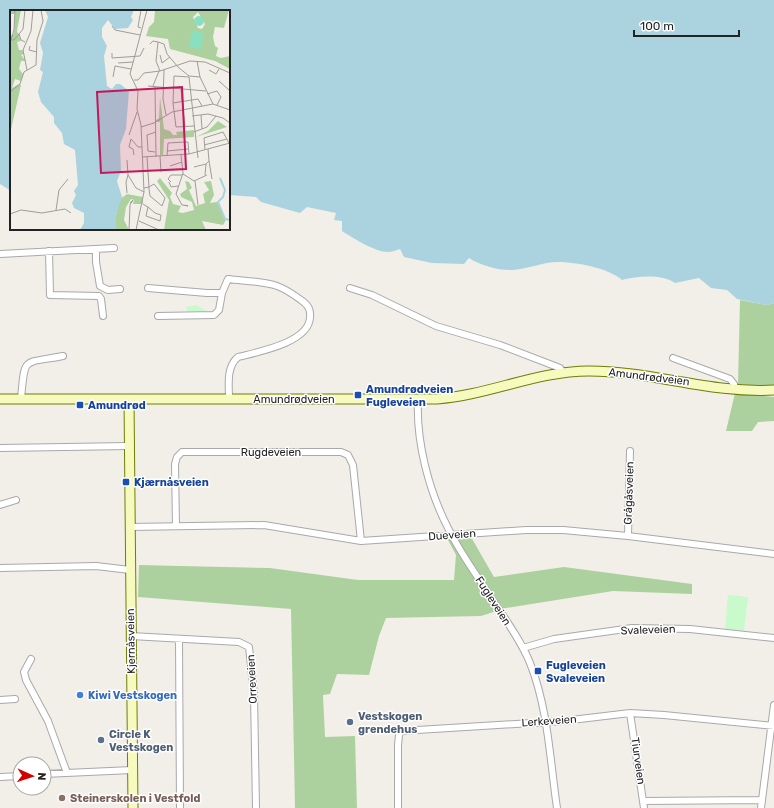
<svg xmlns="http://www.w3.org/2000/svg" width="774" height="808" viewBox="0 0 774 808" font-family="Rubik,sans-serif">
<rect width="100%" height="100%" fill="#f2efe9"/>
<!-- forest -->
<path fill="#add19e" d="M 740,300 L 767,305 L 774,303 L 774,386 L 766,387 L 738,384 Z
M 735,393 L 774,397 L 774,421 L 758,422 L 752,431 L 726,431 Z
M 471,537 L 494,577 L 564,567 L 692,584 L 692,594 L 613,591 L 506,608 L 481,616 L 386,618 L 379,636 L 369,675 L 337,674 L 330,694 L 323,695 L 325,737 L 355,736 L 357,808 L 295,808 L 291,609 L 138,597 L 139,565 L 270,568 L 358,580 L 454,580 L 456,555 L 448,540 Z"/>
<!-- park -->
<path fill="#c8facc" d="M 196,305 L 207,311 L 187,311 L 186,307 Z
M 728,595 L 748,597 L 744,631 L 725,629 Z"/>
<!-- water -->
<path fill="#aad3df" d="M 0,0 L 774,0 L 774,303 L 767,305 L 737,299 L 727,290 L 711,288 L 699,278 L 675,283 C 662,274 638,276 622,280 C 609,268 576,262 558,262 C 543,262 528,269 513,270 C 499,271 480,265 469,258 L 464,264 L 432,263 L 404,257 L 400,249 C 396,250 392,252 388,252 C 375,252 353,238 342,231 L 342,221 L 334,220 L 336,213 L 307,207 L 300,213 L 261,202 L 256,197 L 229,195 L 229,11 L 11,11 L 11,191 L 0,184 Z"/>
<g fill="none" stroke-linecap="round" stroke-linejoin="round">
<!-- street casing -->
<g stroke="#a9a9a9" stroke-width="8">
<path id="street" d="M 96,250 L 96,262 L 100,286 L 108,290 L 120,289
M 49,251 L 50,295 L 99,296 L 101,299 L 103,316
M 0,254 L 114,248
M 148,288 L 207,293 L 222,293
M 350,288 L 372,295 L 436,326 L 500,345 L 560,368 L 563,372
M 158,316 L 214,315 L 219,310 L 222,293 L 228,279 C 244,281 262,281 277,286 C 286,289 294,295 301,300 C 308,305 311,309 310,318 C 308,343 257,352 238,357 C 226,367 229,385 229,399
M 673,358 L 730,379 L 734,384 L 734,389
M 21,399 C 25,355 22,364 63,356
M 418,400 C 416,442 429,491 448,528 C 459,551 474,571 488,593 C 502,615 520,638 530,663 C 548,708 550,760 557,808
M 0,448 L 129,446
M 0,505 L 16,500
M 176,526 L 175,464 L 177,457 L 182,452 L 341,452 L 348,455 L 353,465 L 361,541
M 129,527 L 264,525 L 361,541 L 526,530 L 563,530 L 628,536 L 774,554
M 628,536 L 630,451
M 0,568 L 96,566 L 130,570
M 131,636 L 239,642 L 249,647 L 254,694 L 256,808
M 179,639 L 180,808
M 523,648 L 554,639 L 632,628 L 690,629 L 774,638
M 31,659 L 24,672 L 26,680 L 48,721 L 67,773
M 0,700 L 15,699
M 630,713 L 644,808
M 44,774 L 132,770
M 0,777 L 20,776
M 643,801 L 762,800
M 398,808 L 398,745 L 399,735 L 401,731 L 563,721 L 630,713 L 664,715 L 774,726
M 761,808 L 774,705"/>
</g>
<!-- secondary casing -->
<g stroke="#707d05" stroke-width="11">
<path id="secondary" d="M 0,399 L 437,399 C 489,395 537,371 589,371 C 651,371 712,394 774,390
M 129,399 L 133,808"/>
</g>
<!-- street -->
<use href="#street" stroke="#fff" stroke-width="6"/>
<!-- secondary -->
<use href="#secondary" stroke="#f7fabf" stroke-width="9"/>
</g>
<!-- markers -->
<g fill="#1a4fb4" stroke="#fff" stroke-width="1.5">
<rect x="354" y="391" width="8" height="8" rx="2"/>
<rect x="76" y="401" width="8" height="8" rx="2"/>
<rect x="122" y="478" width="8" height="8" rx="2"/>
<rect x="534" y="667" width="8" height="8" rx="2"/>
</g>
<circle fill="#3f7fe0" stroke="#fff" stroke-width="1.5" cx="80" cy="695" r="4"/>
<g fill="#5c6f8a" stroke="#fff" stroke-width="1.5">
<circle cx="350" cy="722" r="4"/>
<circle cx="101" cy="740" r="4"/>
</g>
<circle fill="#8d6e63" stroke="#fff" stroke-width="1.5" cx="62" cy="798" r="4"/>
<g text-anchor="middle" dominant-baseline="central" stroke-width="3" stroke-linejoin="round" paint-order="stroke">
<!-- street labels -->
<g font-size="11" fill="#222" stroke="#fff">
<text transform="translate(649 377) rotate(7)">Amundrødveien</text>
<text x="294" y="399">Amundrødveien</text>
<text x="271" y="452">Rugdeveien</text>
<text transform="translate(629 493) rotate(-88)">Grågåsveien</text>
<text transform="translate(452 535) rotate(-4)">Dueveien</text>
<text transform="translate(493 601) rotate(57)">Fugleveien</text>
<text transform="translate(648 630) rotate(-2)">Svaleveien</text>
<text transform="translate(131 641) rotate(-91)">Kjernåsveien</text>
<text transform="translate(252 679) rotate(-93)">Orreveien</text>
<text transform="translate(549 721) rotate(-4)">Lerkeveien</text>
<text transform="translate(638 761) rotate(82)">Tiurveien</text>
</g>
<!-- transit labels -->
<g font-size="11" font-weight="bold" fill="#164399" stroke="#fff" text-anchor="start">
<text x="366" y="389">Amundrødveien<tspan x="366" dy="13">Fugleveien</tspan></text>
<text x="88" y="405">Amundrød</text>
<text x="134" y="482">Kjærnåsveien</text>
<text x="546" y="665">Fugleveien<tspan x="546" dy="13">Svaleveien</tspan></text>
</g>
<!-- shop labels -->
<g font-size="11" font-weight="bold" fill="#366cbe" stroke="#fff" text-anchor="start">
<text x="88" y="695">Kiwi Vestskogen</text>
</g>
<!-- service labels -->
<g font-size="11" font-weight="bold" fill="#4e5e75" stroke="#fff" text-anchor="start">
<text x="358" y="716">Vestskogen<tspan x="358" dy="13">grendehus</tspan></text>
<text x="109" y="734">Circle K<tspan x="109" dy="13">Vestskogen</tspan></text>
</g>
<!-- education labels -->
<g font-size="11" font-weight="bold" fill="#785e54" stroke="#fff" text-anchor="start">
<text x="70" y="798">Steinerskolen i Vestfold</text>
</g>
</g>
<!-- overview -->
<g transform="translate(10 10)">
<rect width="220" height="220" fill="#f2efe9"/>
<path d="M 0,0 L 11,0 L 7,21 L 11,31 L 7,32 L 9,40 L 13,40 L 14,44 L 11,45 L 16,51 L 11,51 L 9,59 L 13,64 L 11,71 L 5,69 L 2,78 L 9,74 L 11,75 L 0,124 L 0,26 L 4,24 L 5,4 L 0,4 ZM 145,0 L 219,0 L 214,18 L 205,17 L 203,27 L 205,36 L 208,38 L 206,46 L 211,48 L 220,46 L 220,59 L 205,51 L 160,39 L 158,29 L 136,26 L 139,17 L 144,12 ZM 188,2 L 195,14 L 192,19 L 188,18 L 183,7 ZM 150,87 L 154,119 L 160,121 L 163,125 L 167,125 L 166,122 L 184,120 L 184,127 L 154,129 L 153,145 L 150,145 L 150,112 L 145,111 L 149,108 ZM 208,111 L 217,117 L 186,127 L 198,121 ZM 150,168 L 162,183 L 160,187 L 163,194 L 171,196 L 168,202 L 173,203 L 184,200 L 182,192 L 171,187 L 170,184 L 177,179 L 175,171 L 179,172 L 182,178 L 179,180 L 186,196 L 195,193 L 193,184 L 199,180 L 194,172 L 201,171 L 204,185 L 200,193 L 207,192 L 216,210 L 213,215 L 192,211 L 196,220 L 154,220 L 159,190 L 147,171 ZM 117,184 L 133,187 L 133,194 L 123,194 L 124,190 L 121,189 L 116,197 L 114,210 L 119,220 L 106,220 L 104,216 L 109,190 Z" fill="#add19e" fill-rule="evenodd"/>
<path d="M184 11a5 5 0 1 1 10 0a5 5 0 1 1-10 0ZM 183,20 L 194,24 L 190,40 L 179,36 Z" fill="#88e0be"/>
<path d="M 35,0 L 124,0 L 121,7 L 123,10 L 118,18 L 105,19 L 98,10 L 92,18 L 92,27 L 97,36 L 94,46 L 97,76 L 102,79 L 106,74 L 110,74 L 119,81 L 116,119 L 110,135 L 111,161 L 107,171 L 112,187 L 106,205 L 106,220 L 70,220 L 74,213 L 74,203 L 64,198 L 62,193 L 66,185 L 64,181 L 68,175 L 65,140 L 54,134 L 52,123 L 44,113 L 44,107 L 31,92 L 28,82 L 33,62 L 30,60 L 33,43 L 30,33 L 38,7 Z" fill="#aad3df"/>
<path fill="none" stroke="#aad3df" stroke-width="2" d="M 210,168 L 215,180 L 213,187 L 208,192 L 215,209 L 220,210"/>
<path fill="none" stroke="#9f9d99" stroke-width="1" d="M 5,0 L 4,20 L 1,30 L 4,30 L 9,24M 15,0 L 13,19 L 9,24 L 11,30 L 15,32M 131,0 L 128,17 L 131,18M 102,16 L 105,20 L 130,25M 148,32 L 154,34 L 157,44 L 168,57 L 179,66 L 190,67M 140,34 L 143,31 L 148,32 L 146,51 L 150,61M 20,36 L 19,40 L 27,42M 102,43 L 102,48 L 130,46 L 134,38M 150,45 L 152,53 L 160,47M 187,51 L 190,67 L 203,94 L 220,100M 108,53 L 123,52M 17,60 L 13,40 L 21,21 L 23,0M 154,60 L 153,89 L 156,105M 199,60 L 206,64 L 209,59M 103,67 L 105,56 L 121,59M 179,67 L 164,66 L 163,93 L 166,117 L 184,116M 179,67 L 188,148M 124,70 L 128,70 L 134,63 L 150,61 L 180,51 L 195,52 L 220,63M 209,71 L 220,81M 138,76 L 196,81M 143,76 L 149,61M 145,77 L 146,147M 171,79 L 172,91M 0,82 L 10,74 L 14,62 L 26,55 L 27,30 L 33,11 L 31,0M 197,84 L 207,81 L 211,87 L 207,95M 163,93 L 188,89 L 192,96M 173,100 L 175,117M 191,105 L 192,119M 182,106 L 198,104 L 213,108 L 220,113M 131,117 L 144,113 L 162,102 L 203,94M 184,122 L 197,117 L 206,106M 119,125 L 127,102M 194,135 L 217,129M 195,140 L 194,128 L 213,122 L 219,133M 157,141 L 178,139M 145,142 L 138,141 L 137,125 L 146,122M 124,145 L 123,139 L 119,137 L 121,129 L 128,137 L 132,137M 171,145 L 173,163 L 166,184 L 172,195 L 178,196 L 175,195M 150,146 L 151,162M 157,146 L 158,133 L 175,132 L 178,132 L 179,144M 132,147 L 179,144 L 220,133M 117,150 L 118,165 L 126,178 L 134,182M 199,151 L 202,169M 160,156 L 172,152M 184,157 L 196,154M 173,164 L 184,171 L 197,165M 195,165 L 196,154 L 199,151 L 198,139M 159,170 L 161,172 L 158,169 L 161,165 L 172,165M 185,171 L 188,195M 159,172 L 161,177 L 168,176M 134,178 L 139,177 L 144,174 L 155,188 L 152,196 L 140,186 L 139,179 L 139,177 L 137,147M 117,183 L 116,172 L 118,165M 133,194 L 136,196 L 138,197 L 145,203 L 151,205 L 150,211 L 136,206 L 138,197M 46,200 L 49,180 L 58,169M 0,204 L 11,200 L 32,203 L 55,199 L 61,203M 129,211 L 149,220M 119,220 L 120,195 L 123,190 L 120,193M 126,220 L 134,182 L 131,115 L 127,99 L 128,81 L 120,64 L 137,0"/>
<path fill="#c2185b" fill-opacity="0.15" stroke="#c2185b" stroke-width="2" d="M 172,77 L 176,159 L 91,163 L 87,82 Z"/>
<rect width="220" height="220" fill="none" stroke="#222" stroke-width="2"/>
</g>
<!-- north arrow -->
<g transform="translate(32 776) rotate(93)"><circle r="19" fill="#ffffff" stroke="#a7a7a7"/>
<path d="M0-3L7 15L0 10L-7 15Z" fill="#d40000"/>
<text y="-6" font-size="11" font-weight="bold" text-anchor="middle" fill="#222222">N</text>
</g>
<!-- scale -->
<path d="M634 30v6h105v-6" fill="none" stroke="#222222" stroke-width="2"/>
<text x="640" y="30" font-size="12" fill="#222222" stroke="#ffffff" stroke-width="3" paint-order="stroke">100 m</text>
</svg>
